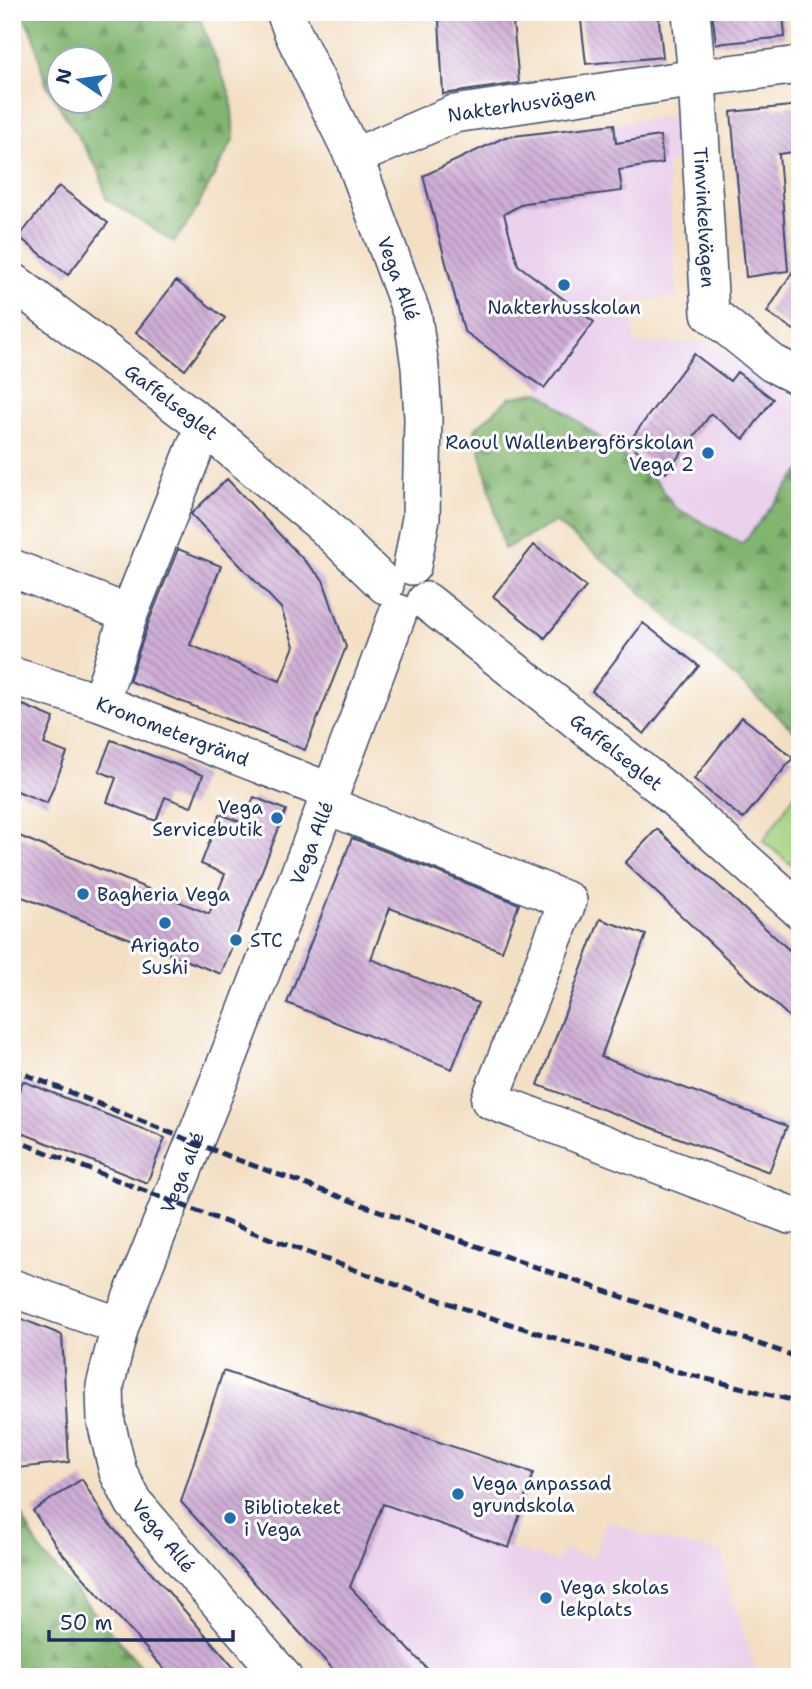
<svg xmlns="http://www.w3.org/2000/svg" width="812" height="1689" viewBox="0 0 812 1689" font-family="'Shantell Sans',sans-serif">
<defs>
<pattern id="forest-firs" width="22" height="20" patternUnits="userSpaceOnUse" patternTransform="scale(1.75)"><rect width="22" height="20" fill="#82b56f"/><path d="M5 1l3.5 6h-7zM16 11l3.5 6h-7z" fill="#6a945e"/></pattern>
<pattern id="building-back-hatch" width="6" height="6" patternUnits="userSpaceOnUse" patternTransform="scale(1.75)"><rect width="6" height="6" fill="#cfaed5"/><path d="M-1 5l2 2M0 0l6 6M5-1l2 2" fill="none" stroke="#a78eb0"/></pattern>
</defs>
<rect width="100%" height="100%" fill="#fff"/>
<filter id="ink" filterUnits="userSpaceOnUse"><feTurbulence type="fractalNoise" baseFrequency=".0143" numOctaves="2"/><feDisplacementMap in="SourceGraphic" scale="14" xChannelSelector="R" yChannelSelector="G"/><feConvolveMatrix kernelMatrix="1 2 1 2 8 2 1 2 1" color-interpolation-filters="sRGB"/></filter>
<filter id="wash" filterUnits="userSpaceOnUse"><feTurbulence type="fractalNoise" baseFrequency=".00686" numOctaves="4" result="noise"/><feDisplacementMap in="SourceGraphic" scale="28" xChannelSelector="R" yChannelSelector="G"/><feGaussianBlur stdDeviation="1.57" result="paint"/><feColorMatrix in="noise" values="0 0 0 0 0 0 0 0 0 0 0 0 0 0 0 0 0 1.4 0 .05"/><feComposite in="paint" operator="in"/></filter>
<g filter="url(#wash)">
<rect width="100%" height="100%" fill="#f3dfc3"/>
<!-- built -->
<path fill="#ead1ec" d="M 673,116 L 677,161 L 667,163 L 677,298 L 633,300 L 635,344 L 707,342 L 800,401 L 800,471 L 742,544 L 674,507 L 658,483 L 540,392 L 543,388 L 464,331 L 423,176 L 505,137 Z
M 383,1504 L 509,1548 L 558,1562 L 563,1550 L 594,1558 L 607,1520 L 646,1537 L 724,1553 L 726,1578 L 756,1671 L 735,1677 L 435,1677 L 350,1588 Z"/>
<!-- forest -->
<path fill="url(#forest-firs)" stroke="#4e7266" stroke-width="2" fill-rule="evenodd" d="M 21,12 L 197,12 L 231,97 L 234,138 L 191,219 L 174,242 L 106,199 L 100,173 L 45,82 L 34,36 ZM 60,60 L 102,60 L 102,102 L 60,102 Z
M 540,392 L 658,483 L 674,507 L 742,544 L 800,471 L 800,736 L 617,571 L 555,522 L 504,549 L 475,429 L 509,398 Z
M 12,1499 L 42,1553 L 150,1677 L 12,1677 Z"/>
<!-- park -->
<path fill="#a3d381" stroke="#5f8170" stroke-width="2" d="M 800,787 L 800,872 L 763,841 Z"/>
<g id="blocks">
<!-- building -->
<path fill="url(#building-back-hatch)" d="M 493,12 L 512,12 L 519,83 L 443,94 L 439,20 Z
M 580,12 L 658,12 L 663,57 L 586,64 Z
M 712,12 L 783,12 L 785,37 L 716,44 Z
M 800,105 L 800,151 L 779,154 L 788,271 L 746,277 L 731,112 Z
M 614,124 L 616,143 L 660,136 L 663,163 L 619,170 L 622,191 L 524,203 L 504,214 L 518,265 L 594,322 L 544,388 L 464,331 L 423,176 L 505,137 Z
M 59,186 L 108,223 L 68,275 L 19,237 Z
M 800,260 L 800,334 L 767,312 Z
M 176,281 L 225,318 L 185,370 L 136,332 Z
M 694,354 L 730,381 L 737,372 L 773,399 L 744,439 L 711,414 L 666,473 L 628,443 Z
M 227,479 L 323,580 L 346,647 L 305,750 L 129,681 L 149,621 L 178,549 L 221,566 L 190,645 L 280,681 L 294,646 L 281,608 L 191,514 Z
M 534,545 L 586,587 L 545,638 L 493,596 Z
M 643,623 L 699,666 L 644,734 L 592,691 Z
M 23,705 L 54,718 L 44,744 L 67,753 L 47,803 L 12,789 L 12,733 Z
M 742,717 L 793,758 L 743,819 L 694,779 Z
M 111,740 L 203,775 L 191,807 L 165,797 L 156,821 L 107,802 L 116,778 L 99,771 Z
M 254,797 L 286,810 L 221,974 L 12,893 L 12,833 L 209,914 L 225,874 L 201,864 L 220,814 L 243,823 Z
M 657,829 L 800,960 L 800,1027 L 625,863 Z
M 352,838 L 519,904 L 502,951 L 390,908 L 371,959 L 478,1003 L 452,1069 L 287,1003 Z
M 600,919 L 646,935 L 601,1057 L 787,1126 L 769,1172 L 538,1085 Z
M 23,1081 L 165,1138 L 147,1183 L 12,1129 L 12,1107 Z
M 12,1315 L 62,1335 L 69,1462 L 18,1468 L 12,1423 Z
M 223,1371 L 533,1473 L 509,1548 L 383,1504 L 350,1587 L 435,1677 L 340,1677 L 181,1502 Z
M 82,1479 L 106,1520 L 242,1677 L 171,1677 L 60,1551 L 33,1511 Z"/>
</g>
</g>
<g filter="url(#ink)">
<use href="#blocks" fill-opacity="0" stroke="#3b496d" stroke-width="2"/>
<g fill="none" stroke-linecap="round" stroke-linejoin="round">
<!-- minor casing -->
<g stroke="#3b496d" stroke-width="40">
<g id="minor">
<path id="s1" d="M 285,12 L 293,33 L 354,157 L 413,317 L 420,367 L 423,418 L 421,518 L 412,566"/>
<path id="s2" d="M 691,12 L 697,78 L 710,313 L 772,363 L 800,377"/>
<path id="s3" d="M 354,157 L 454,114 L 697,78 L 800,65"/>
<path id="s4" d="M 12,281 L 204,426 L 322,524 L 385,585"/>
<path d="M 12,568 L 129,614"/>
<path id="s5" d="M 426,601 L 664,789 L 800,910"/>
<path id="s6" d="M 12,676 L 100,703 L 331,792"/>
<path d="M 100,703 L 129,614 L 204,426"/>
<path d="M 326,805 L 568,901 L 490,1100 L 790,1215"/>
<path d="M 12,1288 L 120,1326"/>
<path id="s7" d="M 283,1677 L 134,1503 L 118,1472 L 106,1422 L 105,1386 L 120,1326 L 227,1061 L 331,792 L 398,613"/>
</g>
</g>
<!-- minor -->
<use href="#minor" stroke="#fff" stroke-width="37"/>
<!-- rail -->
<path stroke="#1b2f5e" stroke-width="5" stroke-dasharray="10 5" stroke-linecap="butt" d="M 12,1069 L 238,1160 L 521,1262 L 800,1358
M 12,1139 C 173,1202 334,1265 498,1320 C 597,1353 699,1377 800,1402"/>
</g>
</g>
<!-- markers -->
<g fill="#1f6fb2" stroke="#fff" stroke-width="2.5">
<circle cx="564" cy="285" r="7"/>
<circle cx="708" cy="453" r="7"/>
<circle cx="277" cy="818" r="7"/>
<circle cx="83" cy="894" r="7"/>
<circle cx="165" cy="923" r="7"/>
<circle cx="236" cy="940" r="7"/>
<circle cx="458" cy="1494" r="7"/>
<circle cx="230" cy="1518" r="7"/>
<circle cx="546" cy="1598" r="7"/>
</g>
<g text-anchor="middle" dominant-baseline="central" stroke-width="6" stroke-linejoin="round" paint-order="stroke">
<!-- street labels -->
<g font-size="19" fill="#1b2f5e" stroke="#fff">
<text stroke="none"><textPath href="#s3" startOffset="177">Nakterhusvägen</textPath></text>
<text stroke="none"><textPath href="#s2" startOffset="206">Timvinkelvägen</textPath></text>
<text stroke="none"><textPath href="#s1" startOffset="290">Vega Allé</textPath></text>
<text stroke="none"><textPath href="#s4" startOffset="200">Gaffelseglet</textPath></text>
<text stroke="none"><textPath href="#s6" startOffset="170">Kronometergränd</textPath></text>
<text stroke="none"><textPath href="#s5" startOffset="243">Gaffelseglet</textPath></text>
<text stroke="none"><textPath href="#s7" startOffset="933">Vega Allé</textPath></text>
<text stroke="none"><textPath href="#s7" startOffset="579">Vega allé</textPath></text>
<text transform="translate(163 1536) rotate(51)">Vega Allé</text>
</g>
<!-- poi labels -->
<g font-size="19" fill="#1b2f5e" stroke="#fff" text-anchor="start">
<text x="564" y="307" text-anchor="middle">Nakterhusskolan</text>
<text x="694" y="442" text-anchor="end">Raoul Wallenbergförskolan<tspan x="694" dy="22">Vega 2</tspan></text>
<text x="263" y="807" text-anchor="end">Vega<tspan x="263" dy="22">Servicebutik</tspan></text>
<text x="97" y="894">Bagheria Vega</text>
<text x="250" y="940">STC</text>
<text x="165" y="945" text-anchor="middle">Arigato<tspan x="165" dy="22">Sushi</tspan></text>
<text x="472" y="1483">Vega anpassad<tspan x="472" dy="22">grundskola</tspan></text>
<text x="244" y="1507">Biblioteket<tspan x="244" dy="22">i Vega</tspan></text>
<text x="560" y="1587">Vega skolas<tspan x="560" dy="22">lekplats</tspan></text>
</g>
</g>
<!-- margin -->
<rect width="812" height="1689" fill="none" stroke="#fff" stroke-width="42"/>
<!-- north arrow -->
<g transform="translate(80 80) rotate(283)"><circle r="33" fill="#ffffff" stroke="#a4acbf" stroke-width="2"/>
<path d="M0-5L12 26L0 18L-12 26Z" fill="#1f6fb2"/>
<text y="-10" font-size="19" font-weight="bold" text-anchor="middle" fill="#1b2f5e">N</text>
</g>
<!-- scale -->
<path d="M49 1630v10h184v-10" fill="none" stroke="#1b2f5e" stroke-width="3.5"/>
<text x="60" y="1630" font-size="21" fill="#1b2f5e" stroke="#ffffff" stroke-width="5" paint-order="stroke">50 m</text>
</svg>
